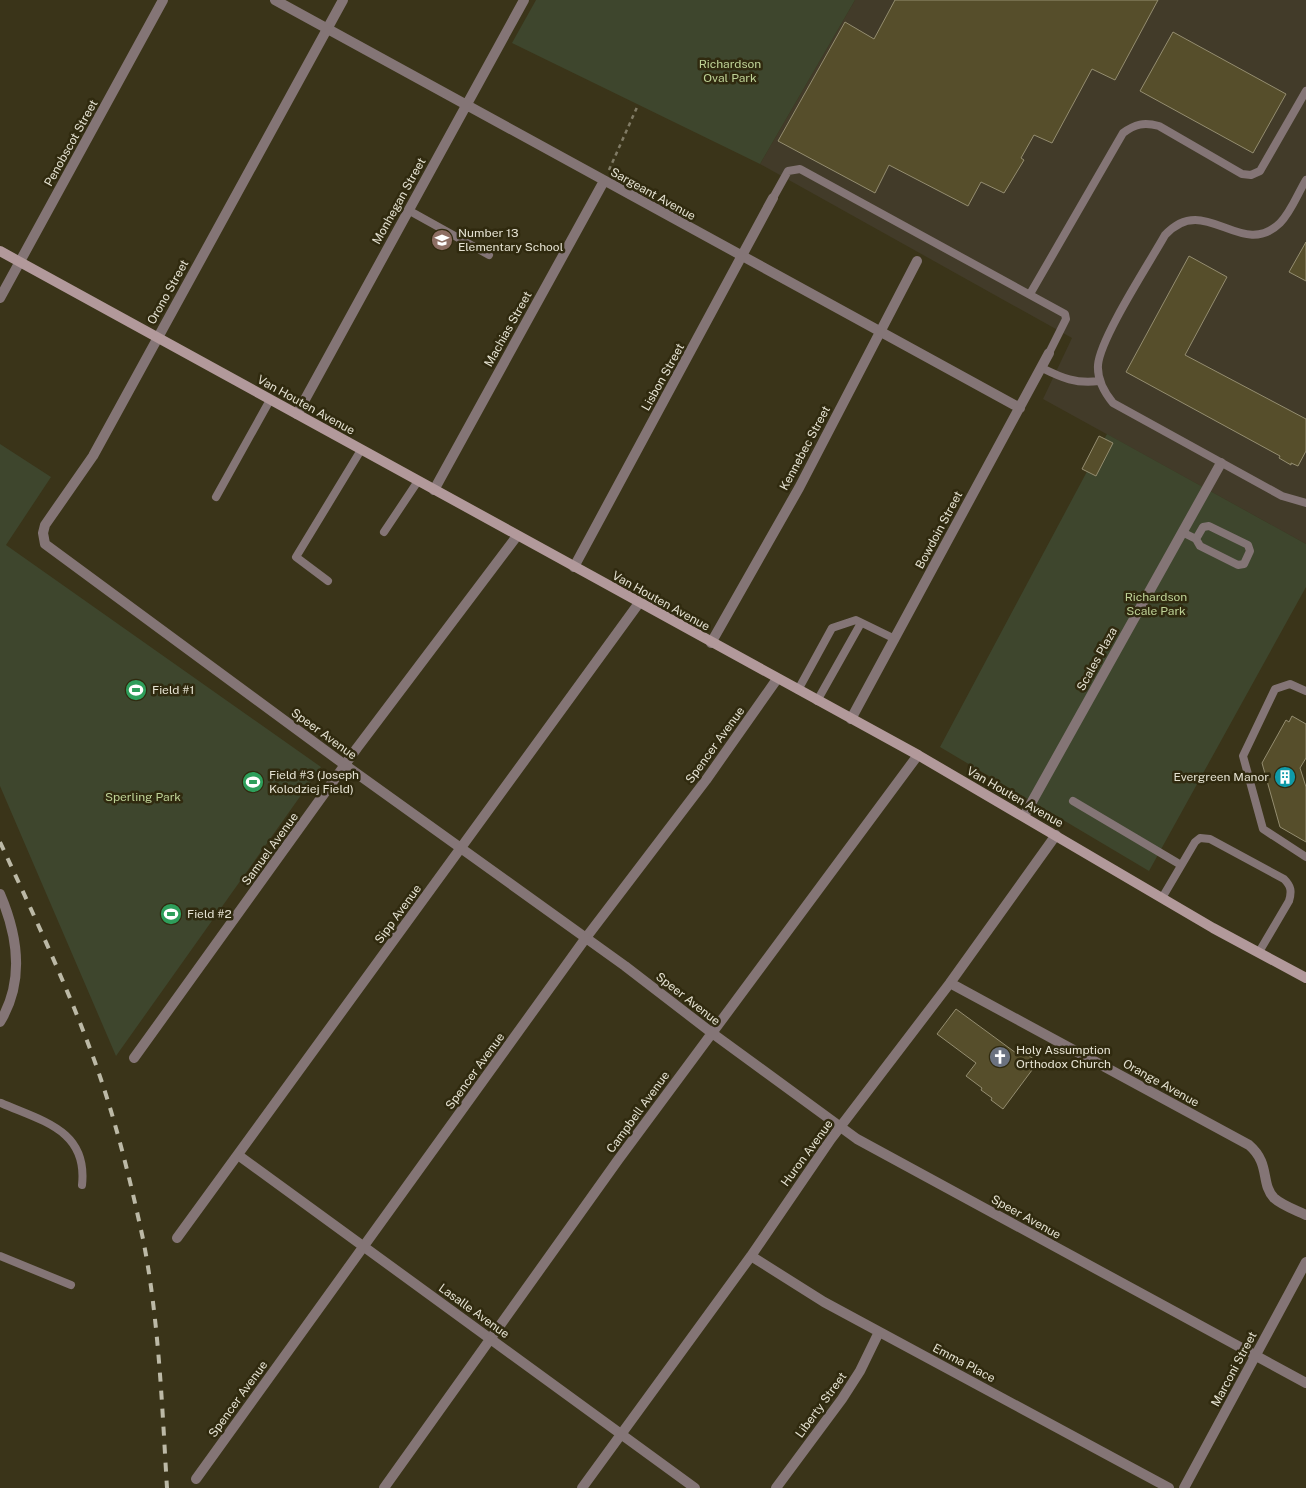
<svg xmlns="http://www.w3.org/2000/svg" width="1306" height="1488" viewBox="0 0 1306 1488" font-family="'Public Sans',sans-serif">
<rect width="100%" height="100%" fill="#3a3419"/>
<!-- industrial -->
<path fill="#423b29" d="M 855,0 L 1306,0 L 1306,544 L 1043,399 L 1072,338 L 760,164 Z"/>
<!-- green -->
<path fill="#3e462d" d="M 536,0 L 855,0 L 760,164 L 512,43 Z
M 1107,434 L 1306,544 L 1306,587 L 1149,871 L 940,747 Z
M 0,444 L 51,477 L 6,545 L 321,767 L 116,1056 L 0,786 Z"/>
<!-- building -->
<path fill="#564e2b" stroke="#948d70" d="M 895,0 L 1158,0 L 1115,80 L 1092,69 L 1052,143 L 1034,135 L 1021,158 L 1024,160 L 1004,193 L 981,182 L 968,206 L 889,165 L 875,193 L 778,141 L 845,22 L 874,39 Z
M 1173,32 L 1286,94 L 1253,153 L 1140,91 Z
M 1306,242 L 1306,281 L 1289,272 Z
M 1189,256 L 1227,277 L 1185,355 L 1306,419 L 1306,451 L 1298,466 L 1291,463 L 1291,465 L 1279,458 L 1280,456 L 1126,372 Z
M 1099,436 L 1113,443 L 1096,476 L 1082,469 Z
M 1292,716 L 1306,724 L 1306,758 L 1300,768 L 1306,787 L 1306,842 L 1280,827 L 1262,763 L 1286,720 L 1289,722 Z
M 956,1009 L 1016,1053 L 1019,1049 L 1038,1062 L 1003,1109 L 991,1100 L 992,1098 L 981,1090 L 982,1088 L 966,1076 L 976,1063 L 937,1034 Z"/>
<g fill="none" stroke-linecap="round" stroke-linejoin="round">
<!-- path -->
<path stroke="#807b65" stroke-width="2.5" stroke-dasharray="4 4" stroke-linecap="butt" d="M 609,170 L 638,105"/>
<!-- service -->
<path stroke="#847576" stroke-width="8" d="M 1306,180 C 1298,193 1291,212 1280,223 C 1241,261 1205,191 1165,235 C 1150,262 1100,338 1098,365 C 1097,380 1104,392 1113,403 L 1282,496 L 1306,503
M 773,198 L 788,171 L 800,169 L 1065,314 L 1066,319 L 1049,353
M 408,210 L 489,255
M 1030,294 L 1123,133 C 1135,124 1144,122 1159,126 L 1242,174 L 1251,175 L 1260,171 L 1306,91
M 1042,368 C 1062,378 1076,384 1099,381
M 216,497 L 270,400
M 384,532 L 418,481
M 1182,532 L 1196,539 L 1200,546 L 1238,565 L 1244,564 L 1250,551 L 1248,545 L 1209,526 L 1203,527 L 1196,539
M 328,581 L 296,557 L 361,450
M 798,690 L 832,628 L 856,620 L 895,639
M 1306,691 L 1290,684 L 1275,689 L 1243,756 L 1263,829 L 1306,857
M 817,701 L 861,623
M 1073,801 L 1181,865
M 1162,898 L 1195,842 L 1200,838 L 1210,839 L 1284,879 C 1291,886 1292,891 1289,901 L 1259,952
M 1,1103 C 42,1121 88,1130 82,1185
M 0,1256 L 71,1285"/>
<!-- minor -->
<path stroke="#847576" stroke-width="10" d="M 275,0 L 1020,408
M 343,0 L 93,456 L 45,525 L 43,533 L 45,544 L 345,765 L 625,966 L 712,1033 L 857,1139 L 1306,1383
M 0,298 L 163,0
M 297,414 L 524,0
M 434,490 L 604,181
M 574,567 L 773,198
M 711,643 L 799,488 L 917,261
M 851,719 L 1049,353
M 1024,816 L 1221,463
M 0,894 C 18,936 25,981 0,1022
M 950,983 L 1249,1145 C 1271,1164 1260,1183 1274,1198 C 1283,1206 1296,1210 1306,1215
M 134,1058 L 357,748 L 517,536
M 238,1155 L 695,1488
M 177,1238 L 639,603
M 751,1256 L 824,1302 L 1169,1488
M 196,1479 L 585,939 L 706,780 L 777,679
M 384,1488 L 618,1160 L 918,755
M 582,1488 L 751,1256 L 831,1139 L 950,983 L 1056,835
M 776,1488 L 842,1399 L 860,1371 L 879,1332
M 1184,1488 L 1306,1262"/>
<!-- secondary -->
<path stroke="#b2999b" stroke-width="10" d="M 0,251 L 918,755 L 1213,928 L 1306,978"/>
<!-- rail -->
<path stroke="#bcb9a6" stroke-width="4" stroke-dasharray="9 9" stroke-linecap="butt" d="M 0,842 C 31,909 63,977 89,1046 C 113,1109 129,1174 143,1239 C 159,1320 162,1406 167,1488"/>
</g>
<!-- icons -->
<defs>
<g id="school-disc" transform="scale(1.125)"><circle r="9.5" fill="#8d6e63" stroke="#302a0f"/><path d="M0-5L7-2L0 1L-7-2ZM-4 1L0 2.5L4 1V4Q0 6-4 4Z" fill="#fff"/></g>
<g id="stadium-disc" transform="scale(1.125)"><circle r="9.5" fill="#2e9e5b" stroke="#302a0f"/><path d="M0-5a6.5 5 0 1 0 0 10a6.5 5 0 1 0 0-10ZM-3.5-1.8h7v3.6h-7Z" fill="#fff"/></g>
<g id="building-disc" transform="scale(1.125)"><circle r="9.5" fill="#0f9aa8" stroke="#302a0f"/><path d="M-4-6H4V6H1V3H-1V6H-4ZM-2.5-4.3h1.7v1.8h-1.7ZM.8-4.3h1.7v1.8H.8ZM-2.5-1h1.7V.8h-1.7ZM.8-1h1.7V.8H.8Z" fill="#fff"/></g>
<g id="church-disc" transform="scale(1.125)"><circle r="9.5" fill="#6b7280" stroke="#302a0f"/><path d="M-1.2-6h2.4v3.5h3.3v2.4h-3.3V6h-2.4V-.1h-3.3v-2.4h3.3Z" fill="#fff"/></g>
</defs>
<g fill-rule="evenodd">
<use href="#school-disc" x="442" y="240"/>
<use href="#stadium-disc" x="136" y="690"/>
<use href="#building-disc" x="1285" y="777"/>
<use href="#stadium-disc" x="253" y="782"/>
<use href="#stadium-disc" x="171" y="914"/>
<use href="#church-disc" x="1000" y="1057"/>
</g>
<g text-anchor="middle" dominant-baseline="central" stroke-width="5" stroke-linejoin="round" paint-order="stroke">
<!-- park labels -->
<g font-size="12" fill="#bed296" stroke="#302a0f">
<text x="730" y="64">Richardson<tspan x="730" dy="14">Oval Park</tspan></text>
<text x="1156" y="597">Richardson<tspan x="1156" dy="14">Scale Park</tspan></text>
<text x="143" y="797">Sperling Park</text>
</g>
<!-- street labels -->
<g font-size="12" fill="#e5e2d2" stroke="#302a0f">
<text transform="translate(71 143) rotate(-61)">Penobscot Street</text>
<text transform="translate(653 194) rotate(29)">Sargeant Avenue</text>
<text transform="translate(399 201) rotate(-61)">Monhegan Street</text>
<text transform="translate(168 292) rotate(-61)">Orono Street</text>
<text transform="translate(508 329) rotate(-61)">Machias Street</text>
<text transform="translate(663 377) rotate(-61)">Lisbon Street</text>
<text transform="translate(306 405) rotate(29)">Van Houten Avenue</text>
<text transform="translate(805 448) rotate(-62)">Kennebec Street</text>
<text transform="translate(939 530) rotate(-62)">Bowdoin Street</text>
<text transform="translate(661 601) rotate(29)">Van Houten Avenue</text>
<text transform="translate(1097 659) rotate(-61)">Scales Plaza</text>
<text transform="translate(324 734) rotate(36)">Speer Avenue</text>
<text transform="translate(715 745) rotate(-54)">Spencer Avenue</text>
<text transform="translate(1015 797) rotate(30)">Van Houten Avenue</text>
<text transform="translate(270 849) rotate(-54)">Samuel Avenue</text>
<text transform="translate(398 914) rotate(-54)">Sipp Avenue</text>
<text transform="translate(688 999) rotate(38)">Speer Avenue</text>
<text transform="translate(475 1071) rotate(-54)">Spencer Avenue</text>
<text transform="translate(1161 1083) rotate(29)">Orange Avenue</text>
<text transform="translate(638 1112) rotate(-54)">Campbell Avenue</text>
<text transform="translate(807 1153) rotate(-54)">Huron Avenue</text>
<text transform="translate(1026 1217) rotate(29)">Speer Avenue</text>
<text transform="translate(474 1311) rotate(36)">Lasalle Avenue</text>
<text transform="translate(964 1363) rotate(28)">Emma Place</text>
<text transform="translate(1234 1369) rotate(-62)">Marconi Street</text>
<text transform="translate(238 1399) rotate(-54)">Spencer Avenue</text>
<text transform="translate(821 1405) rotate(-54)">Liberty Street</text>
</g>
<!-- poi labels -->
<g font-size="12" fill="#e5e2d2" stroke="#302a0f" text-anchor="start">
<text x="458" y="233">Number 13<tspan x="458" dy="14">Elementary School</tspan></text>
<text x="152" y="690">Field #1</text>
<text x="269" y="775">Field #3 (Joseph<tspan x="269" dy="14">Kolodziej Field)</tspan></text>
<text x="1269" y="777" text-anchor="end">Evergreen Manor</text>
<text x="187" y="914">Field #2</text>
<text x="1016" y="1050">Holy Assumption<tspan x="1016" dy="14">Orthodox Church</tspan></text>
</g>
</g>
</svg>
